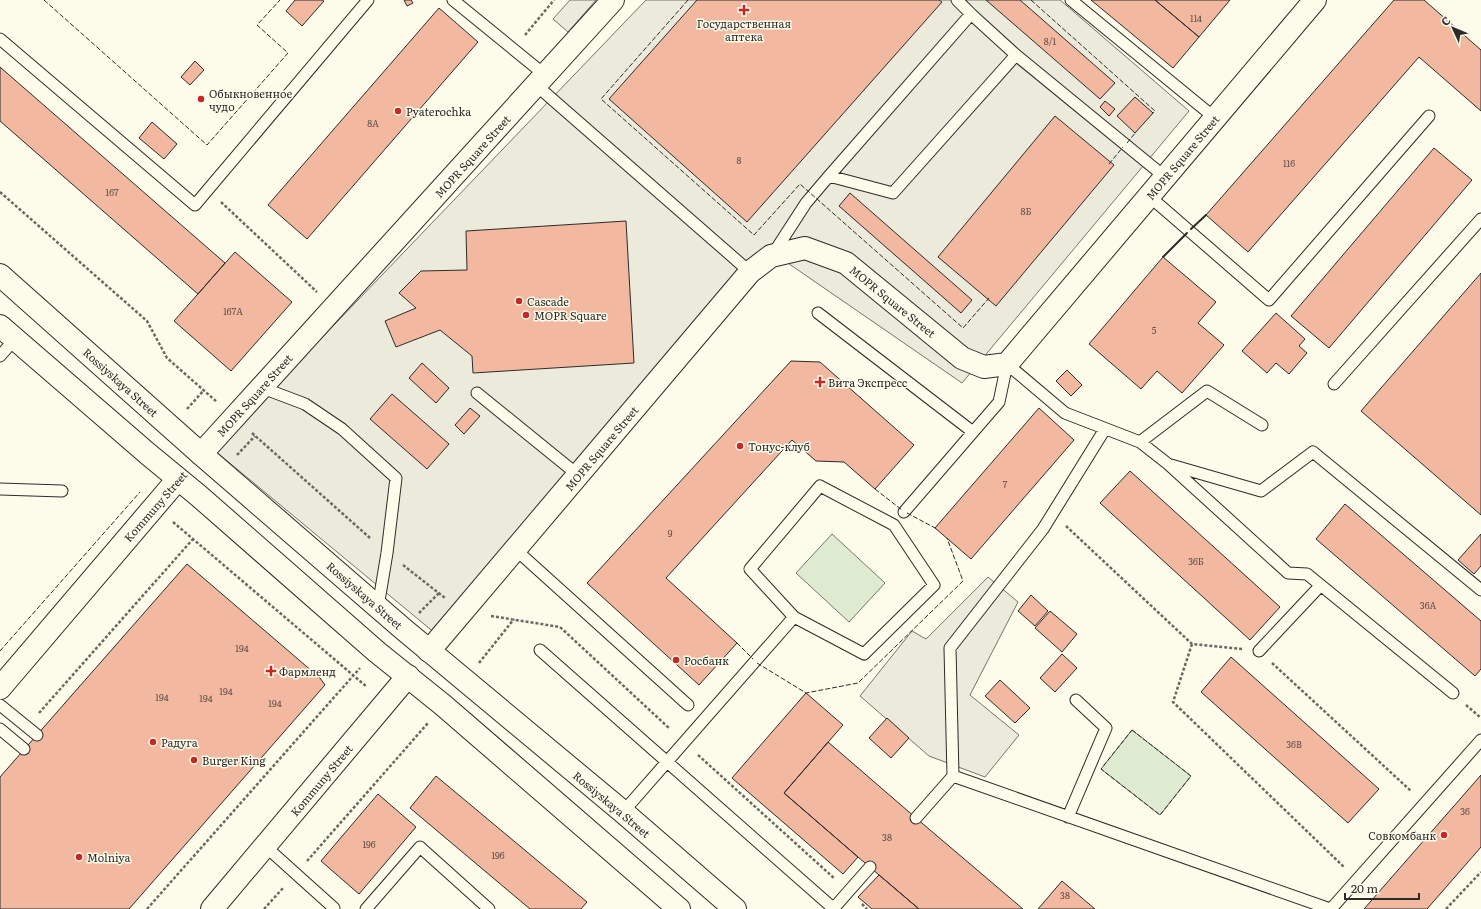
<svg xmlns="http://www.w3.org/2000/svg" width="1481" height="909" viewBox="0 0 1481 909" font-family="Literata,serif">
<rect width="100%" height="100%" fill="#fdfbea"/>
<!-- green -->
<path fill="#deebd1" stroke="#74746e" d="M 832,534 L 885,583 L 849,622 L 796,573 Z
M 1132,730 L 1191,776 L 1160,815 L 1101,769 Z"/>
<!-- parking -->
<path fill="#eceadb" stroke="#74746e" d="M 570,0 L 596,0 L 568,32 L 553,19 Z
M 646,0 L 1060,0 L 1189,111 L 962,383 L 766,248 L 436,634 L 214,450 Z
M 988,577 L 1018,602 L 970,695 L 1019,735 L 985,777 L 929,756 L 860,696 L 912,631 L 926,639 Z"/>
<!-- building -->
<path fill="#f2b8a0" stroke="#2b2b2b" d="M 295,0 L 322,0 L 324,1 L 302,26 L 286,11 Z
M 404,0 L 411,0 L 413,3 L 407,6 Z
M 697,0 L 939,0 L 942,2 L 747,222 L 609,99 Z
M 986,0 L 1020,0 L 1115,83 L 1100,99 Z
M 1091,0 L 1155,0 L 1199,37 L 1173,68 Z
M 1155,0 L 1230,0 L 1199,37 Z
M 1394,0 L 1424,0 L 1481,50 L 1481,111 L 1419,57 L 1248,252 L 1206,215 Z
M 439,8 L 478,42 L 307,239 L 268,205 Z
M 195,61 L 204,70 L 190,85 L 181,77 Z
M 0,67 L 225,263 L 198,294 L 0,121 Z
M 1135,97 L 1153,113 L 1135,133 L 1117,116 Z
M 1105,101 L 1115,109 L 1109,116 L 1100,107 Z
M 1055,116 L 1114,165 L 996,306 L 938,257 Z
M 152,122 L 177,144 L 164,159 L 139,138 Z
M 1434,148 L 1472,180 L 1329,348 L 1291,316 Z
M 850,193 L 972,300 L 961,313 L 839,206 Z
M 626,221 L 634,363 L 473,373 L 472,356 L 440,330 L 396,347 L 385,321 L 416,308 L 399,293 L 421,271 L 467,270 L 466,231 Z
M 235,252 L 292,302 L 231,371 L 174,321 Z
M 1163,257 L 1216,302 L 1198,323 L 1224,345 L 1182,393 L 1157,371 L 1141,389 L 1089,344 Z
M 1481,273 L 1481,515 L 1361,411 Z
M 1276,313 L 1305,339 L 1299,346 L 1307,353 L 1289,374 L 1276,363 L 1267,373 L 1242,351 Z
M 791,361 L 820,362 L 914,445 L 875,489 L 844,462 L 816,461 L 792,440 L 666,578 L 737,643 L 699,685 L 587,583 Z
M 422,363 L 449,388 L 436,403 L 409,378 Z
M 1067,370 L 1082,385 L 1071,396 L 1056,381 Z
M 392,394 L 449,444 L 427,469 L 370,419 Z
M 470,408 L 480,416 L 464,434 L 455,425 Z
M 1039,408 L 1074,440 L 971,559 L 935,528 Z
M 1130,471 L 1280,607 L 1250,640 L 1100,503 Z
M 1345,504 L 1481,621 L 1481,669 L 1475,676 L 1316,539 Z
M 1481,534 L 1481,566 L 1474,574 L 1458,560 Z
M 187,564 L 320,678 L 325,685 L 129,909 L 0,909 L 0,777 Z
M 1031,595 L 1048,611 L 1035,626 L 1018,611 Z
M 1050,611 L 1077,634 L 1062,652 L 1035,628 Z
M 1062,654 L 1077,668 L 1055,692 L 1040,678 Z
M 1231,657 L 1379,789 L 1348,823 L 1201,692 Z
M 1000,680 L 1030,708 L 1015,723 L 985,696 Z
M 806,693 L 843,725 L 784,793 L 858,857 L 843,874 L 732,778 Z
M 887,718 L 909,738 L 891,758 L 869,738 Z
M 828,742 L 916,818 L 1023,909 L 919,909 L 858,857 L 784,793 Z
M 1481,775 L 1481,847 L 1427,909 L 1364,909 Z
M 436,776 L 587,902 L 581,909 L 530,909 L 410,808 Z
M 378,794 L 416,827 L 359,894 L 321,861 Z
M 879,875 L 919,909 L 872,909 L 858,897 Z
M 1062,881 L 1095,909 L 1038,909 Z"/>
<g fill="none" stroke-linecap="round" stroke-linejoin="round">
<!-- lane casing -->
<g stroke="#2b2b2b" stroke-width="13">
<path id="lane" d="M 453,0 L 545,75
M 957,0 L 971,14
M 1071,0 L 1215,118
M 0,39 L 195,205 L 368,0
M 1016,55 L 1165,177
M 536,85 L 750,272
M 1149,196 L 1269,300 L 1429,116
M 773,254 L 806,203 L 829,176 L 971,14 L 1016,55 L 893,193 L 829,176
M 818,313 L 973,432
M 0,356 L 15,339
M 1334,384 L 1481,219
M 260,387 L 305,404 L 342,429 L 396,478 L 387,553 L 378,607
M 477,393 L 578,475
M 1140,442 L 1207,391 L 1262,425
M 1171,465 L 1261,491 L 1313,452 L 1481,590
M 0,489 L 62,491
M 904,512 L 999,402 L 1007,364 L 1065,413 L 1140,442 L 1168,464 L 1288,573 L 1307,574 L 1453,693
M 515,549 L 688,705
M 540,650 L 834,909
M 1259,651 L 1320,586
M 0,705 L 37,735
M 0,729 L 24,749
M 953,776 L 1330,909
M 623,812 L 794,617 L 864,654 L 934,585 L 894,525 L 820,486 L 750,569 L 794,617
M 1068,817 L 1106,728 L 1076,700
M 916,818 L 953,776 L 950,648 L 1043,529 L 1105,429
M 265,846 L 334,908
M 366,909 L 420,847 L 489,909
M 833,909 L 870,867
M 1331,909 L 1481,740"/>
</g>
<!-- street casing -->
<g stroke="#2b2b2b" stroke-width="24">
<path id="street" d="M 201,454 L 613,0
M 429,651 L 750,272 L 771,256 L 805,248 L 846,263 L 962,358 L 984,367 L 1007,364 L 1315,0
M 0,688 L 178,479
M 212,909 L 408,676"/>
</g>
<!-- secondary casing -->
<g stroke="#2b2b2b" stroke-width="24">
<path id="secondary" d="M 0,275 L 201,454 L 402,628 L 623,812 L 735,909
M 0,326 L 148,454 L 199,496 L 377,652 L 443,705 L 679,909"/>
</g>
<!-- path -->
<path stroke="#6a6964" stroke-width="2.5" stroke-dasharray="3 2" stroke-linecap="butt" d="M 525,35 L 554,0
M 0,192 L 147,321 L 167,358 L 217,402
M 221,202 L 317,292
M 187,409 L 204,390
M 252,433 L 370,538
M 237,455 L 255,436
M 173,522 L 367,687
M 1066,526 L 1192,644 L 1242,649
M 403,565 L 445,598
M 419,613 L 439,593
M 491,616 L 560,627 L 670,729
M 1192,644 L 1173,702 L 1344,867
M 479,663 L 514,619
M 1272,663 L 1411,791
M 1466,705 L 1481,718
M 39,713 L 193,539
M 698,755 L 835,879
M 307,861 L 428,723
M 862,904 L 867,909
M 147,909 L 360,668
M 264,909 L 284,887
M 1446,909 L 1481,872"/>
<!-- lane -->
<use href="#lane" stroke="#fdfbea" stroke-width="11"/>
<!-- street -->
<use href="#street" stroke="#fdfbea" stroke-width="22"/>
<!-- secondary -->
<use href="#secondary" stroke="#fdfbea" stroke-width="22"/>
<!-- fence -->
<path stroke="#2b2b2b" stroke-width="1" stroke-dasharray="5 2" stroke-linecap="butt" d="M 44,0 L 207,145 L 288,53 L 257,25 L 280,0
M 688,0 L 601,99 L 754,235 L 800,184 L 963,328 L 989,298
M 1031,0 L 1155,111 L 1152,114
M 1127,143 L 1136,132
M 1109,164 L 1123,147
M 875,489 L 902,510
M 907,513 L 937,529
M 737,643 L 753,659
M 0,651 L 140,492
M 757,663 L 806,693 L 858,683 L 963,581 L 947,538
M 1132,730 L 1191,776 L 1160,815 L 1101,769 Z"/>
<!-- wall -->
<path stroke="#2b2b2b" stroke-width="2" d="M 1191,229 L 1206,215
M 1163,257 L 1187,233"/>
</g>
<!-- markers -->
<g fill="#c62828" stroke="#fdfbea" stroke-width="1.5">
<path d="M742 4h4v4h4v4h-4v4h-4v-4h-4v-4h4z"/>
<circle cx="201" cy="99" r="4"/>
<circle cx="398" cy="111" r="4"/>
<circle cx="519" cy="301" r="4"/>
<circle cx="526" cy="315" r="4"/>
<path d="M818 376h4v4h4v4h-4v4h-4v-4h-4v-4h4z"/>
<circle cx="740" cy="446" r="4"/>
<circle cx="676" cy="660" r="4"/>
<path d="M269 665h4v4h4v4h-4v4h-4v-4h-4v-4h4z"/>
<circle cx="153" cy="742" r="4"/>
<circle cx="194" cy="760" r="4"/>
<circle cx="1444" cy="835" r="4"/>
<circle cx="79" cy="857" r="4"/>
</g>
<g text-anchor="middle" dominant-baseline="central" stroke-width="3" stroke-linejoin="round" paint-order="stroke">
<!-- number labels -->
<g font-size="9" fill="#5d4e48">
<text x="1196" y="18">114</text>
<text x="1050" y="41">8/1</text>
<text x="373" y="123">8А</text>
<text x="739" y="160">8</text>
<text x="1289" y="163">116</text>
<text x="112" y="192">167</text>
<text x="1026" y="211">8Б</text>
<text x="233" y="311">167А</text>
<text x="1154" y="330">5</text>
<text x="1005" y="484">7</text>
<text x="670" y="533">9</text>
<text x="1196" y="561">36Б</text>
<text x="1428" y="605">36А</text>
<text x="242" y="648">194</text>
<text x="226" y="691">194</text>
<text x="162" y="697">194</text>
<text x="206" y="698">194</text>
<text x="275" y="703">194</text>
<text x="1294" y="744">36В</text>
<text x="1465" y="811">36</text>
<text x="887" y="837">38</text>
<text x="369" y="844">196</text>
<text x="498" y="855">196</text>
<text x="1065" y="895">38</text>
</g>
<!-- poi labels -->
<g font-size="11" fill="#2b2b2b" stroke="#fdfbea" text-anchor="start">
<text x="744" y="23" text-anchor="middle">Государственная<tspan x="744" dy="13">аптека</tspan></text>
<text x="209" y="93">Обыкновенное<tspan x="209" dy="13">чудо</tspan></text>
<text x="406" y="111">Pyaterochka</text>
<text x="527" y="301">Cascade</text>
<text x="534" y="315">MOPR Square</text>
<text x="828" y="382">Вита Экспресс</text>
<text x="748" y="446">Тонус-клуб</text>
<text x="684" y="660">Росбанк</text>
<text x="279" y="671">Фармленд</text>
<text x="161" y="742">Радуга</text>
<text x="202" y="760">Burger King</text>
<text x="1436" y="835" text-anchor="end">Совкомбанк</text>
<text x="87" y="857">Molniya</text>
</g>
<!-- street labels -->
<g font-size="11" fill="#2b2b2b" stroke="#fdfbea">
<text transform="translate(472 156) rotate(-48)">MOPR Square Street</text>
<text transform="translate(1182 157) rotate(-50)">MOPR Square Street</text>
<text transform="translate(893 301) rotate(39)">MOPR Square Street</text>
<text transform="translate(121 382) rotate(42)">Rossiyskaya Street</text>
<text transform="translate(254 395) rotate(-48)">MOPR Square Street</text>
<text transform="translate(601 448) rotate(-50)">MOPR Square Street</text>
<text transform="translate(155 506) rotate(-49)">Kommuny Street</text>
<text transform="translate(365 595) rotate(41)">Rossiyskaya Street</text>
<text transform="translate(321 780) rotate(-50)">Kommuny Street</text>
<text transform="translate(612 804) rotate(40)">Rossiyskaya Street</text>
</g>
</g>
<!-- north arrow -->
<g transform="translate(1453 28) rotate(314)" stroke="#fdfbea" stroke-width="3" paint-order="stroke">
<path d="M0-3L7 15L0 10L-7 15Z" fill="#2b2b2b"/>
<text y="-6" font-size="11" font-weight="bold" text-anchor="middle" fill="#2b2b2b">С</text>
</g>
<!-- scale -->
<path d="M1345 893v6h74v-6" fill="none" stroke="#2b2b2b" stroke-width="2"/>
<text x="1351" y="893" font-size="12" fill="#2b2b2b" stroke="#fdfbea" stroke-width="3" paint-order="stroke">20 m</text>
</svg>
